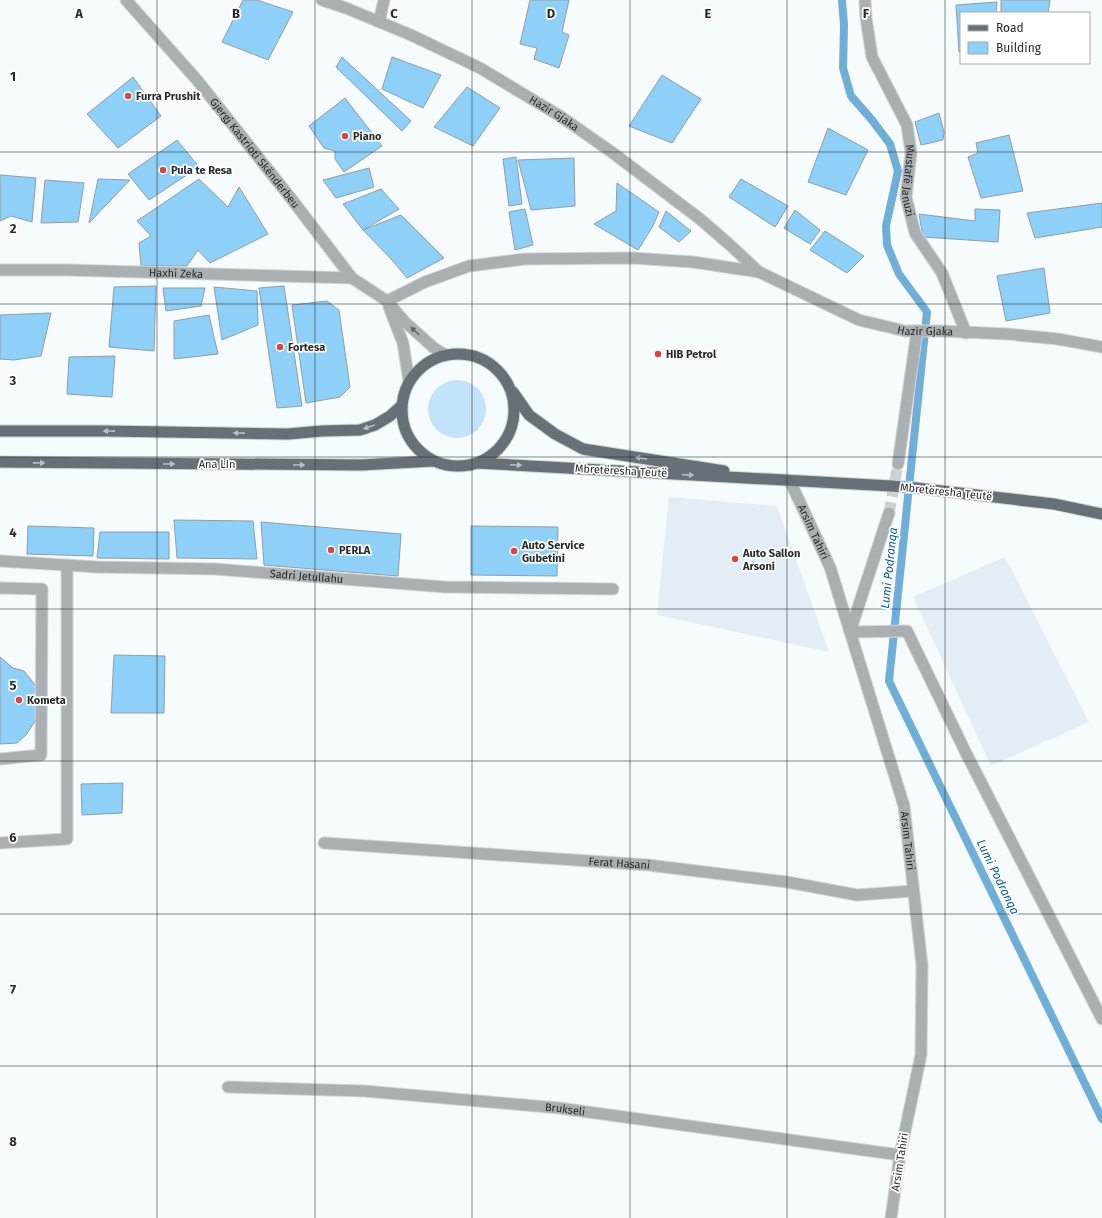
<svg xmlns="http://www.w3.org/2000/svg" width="1102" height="1218" viewBox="0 0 1102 1218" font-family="'Fira Sans',sans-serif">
<rect width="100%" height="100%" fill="#f6fbfe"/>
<!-- built -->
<path fill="#e2edf5" d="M 669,497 L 777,506 L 829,652 L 657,615 Z
M 1005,557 L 1089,722 L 991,766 L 913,597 Z"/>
<!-- green -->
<path fill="#c2e3f9" d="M428 409a29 29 0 1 1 58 0a29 29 0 1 1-58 0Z"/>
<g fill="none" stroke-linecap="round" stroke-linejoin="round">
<!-- stream -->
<path stroke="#6fafd7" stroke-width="8" d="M 842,0 L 844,25 L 843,68 L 851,96 L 872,120 L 890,144 L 898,171 L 886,226 L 887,245 L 899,274 L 927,312 L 889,681 L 1102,1119"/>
</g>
<!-- building -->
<path fill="#8fd0f9" stroke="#919da4" d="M 243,0 L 257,0 L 293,12 L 268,60 L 222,42 Z
M 530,0 L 569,0 L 562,32 L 569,35 L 559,68 L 534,59 L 537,48 L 520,44 Z
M 1001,0 L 1050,0 L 1048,13 L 1001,13 Z
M 997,2 L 996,13 L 961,13 L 961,52 L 959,52 L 956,5 Z
M 342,57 L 411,121 L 402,131 L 336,67 Z
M 392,57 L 441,75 L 423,108 L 382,89 Z
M 662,75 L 701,99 L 672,143 L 629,126 Z
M 133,77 L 161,116 L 118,148 L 87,114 Z
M 467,87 L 500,108 L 473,146 L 434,127 Z
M 345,98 L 382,146 L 344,172 L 335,159 L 335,151 L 324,148 L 309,126 Z
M 939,113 L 944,132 L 943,140 L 921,145 L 915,122 Z
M 828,128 L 868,150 L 846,195 L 808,182 Z
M 1009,135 L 1023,191 L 981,198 L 968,157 L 978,153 L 976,143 Z
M 177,140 L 199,167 L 149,200 L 128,174 Z
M 516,157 L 522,204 L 509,206 L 503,159 Z
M 574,158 L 575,206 L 531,210 L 518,160 Z
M 369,168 L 374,187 L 336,198 L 323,180 Z
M 0,175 L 36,178 L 32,222 L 11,216 L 0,221 Z
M 98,179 L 130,180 L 89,223 Z
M 199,179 L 228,207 L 239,187 L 268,234 L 210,263 L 198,250 L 187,266 L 141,266 L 139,243 L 151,236 L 137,221 Z
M 741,179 L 788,206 L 775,227 L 729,197 Z
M 45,180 L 84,183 L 78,222 L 41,223 Z
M 617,183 L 659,212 L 653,226 L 638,250 L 594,224 L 616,211 Z
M 381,189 L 399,209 L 363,230 L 343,204 Z
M 1102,203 L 1102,227 L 1035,238 L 1027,213 Z
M 525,209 L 533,245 L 515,250 L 509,212 Z
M 975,209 L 1000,210 L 998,242 L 923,237 L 919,214 L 975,221 Z
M 795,210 L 820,230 L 810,244 L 784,228 Z
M 666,211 L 691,231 L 679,242 L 659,227 Z
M 401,215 L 444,258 L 407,278 L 392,260 L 363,230 Z
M 825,231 L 864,256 L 847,273 L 810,250 Z
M 1044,268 L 1050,313 L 1006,321 L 997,276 Z
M 156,286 L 154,351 L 109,347 L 114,287 Z
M 284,286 L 302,406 L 277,408 L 259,288 Z
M 214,287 L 257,291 L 258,325 L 222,340 Z
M 163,288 L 205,288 L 201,306 L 166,311 Z
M 327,301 L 339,310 L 350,387 L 340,397 L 306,403 L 292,305 Z
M 51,313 L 41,356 L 14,360 L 0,359 L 0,315 Z
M 209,315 L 218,354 L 174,359 L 174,321 Z
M 115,356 L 112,397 L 67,394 L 69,357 Z
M 174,520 L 253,521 L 257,559 L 177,558 Z
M 261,522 L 401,534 L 398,576 L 264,565 Z
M 28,526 L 94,528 L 93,556 L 27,554 Z
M 471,526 L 558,527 L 557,576 L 471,575 Z
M 100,532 L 169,532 L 169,559 L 97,558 Z
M 114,655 L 165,656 L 164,713 L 111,713 Z
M 0,657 L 13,668 L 24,671 L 36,686 L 39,715 L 26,735 L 17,743 L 0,744 Z
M 123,783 L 122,813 L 82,815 L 81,784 Z"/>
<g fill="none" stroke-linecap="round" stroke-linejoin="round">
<!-- minor-tunnel -->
<path stroke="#ccd1d4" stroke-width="11" stroke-dasharray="11 5.5" stroke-linecap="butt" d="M 889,513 L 898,464"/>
<!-- service casing -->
<g stroke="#d0d5d8" stroke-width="13">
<path id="service" d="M 0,588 L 42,589 L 41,755 L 0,759
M 0,843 L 67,839 L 67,565"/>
</g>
<!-- minor casing -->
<g stroke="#d0d5d8" stroke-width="13">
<g id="minor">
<path id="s1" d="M 865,0 L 866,18 L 872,57 L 907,125 L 911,153 L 906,197 L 915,233 L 942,273 L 966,333"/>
<path d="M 379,22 L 384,0"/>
<path id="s2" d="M 0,270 L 67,270 L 352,278"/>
<path d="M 898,464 L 917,331"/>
<path id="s3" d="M 790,481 L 830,567 L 904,806 L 922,965 L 921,1055 L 900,1155 L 891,1218"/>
<path d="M 889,513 L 850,632 L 907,631 L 965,751 L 1102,1019"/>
<path id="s4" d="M 0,561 L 97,567 L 215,569 L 445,587 L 613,589"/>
<path id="s5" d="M 324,843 L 648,865 L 787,882 L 857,895 L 913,891"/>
<path id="s6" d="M 228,1087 L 364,1091 L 559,1108 L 900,1155"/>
</g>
</g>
<!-- tertiary casing -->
<g stroke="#d0d5d8" stroke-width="13">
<g id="tertiary">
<path id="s7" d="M 126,0 L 197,80 L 293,201 L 352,278 L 387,301 L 405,322 L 434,348 L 446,355"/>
<path id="s8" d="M 322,0 L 346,8 L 411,35 L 480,68 L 560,116 L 613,153 L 700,219 L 730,245 L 759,272 L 859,320 L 905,331 L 941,331 L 1007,334 L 1058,339 L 1102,347"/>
<path d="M 387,301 L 425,282 L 469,266 L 525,259 L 632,258 L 693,262 L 759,272"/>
<path d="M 389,307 L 403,343 L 409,381"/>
</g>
</g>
<!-- primary casing -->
<g stroke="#d0d5d8" stroke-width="13">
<path id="primary" d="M402 410a56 56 0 1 1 112 0a56 56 0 1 1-112 0Z
M 513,392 L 529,415 L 555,434 L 583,449 L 724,471
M 0,431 L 106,431 L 288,434 L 322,431 L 360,430 L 375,425 L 390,416 L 401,406
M 0,462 L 361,465 L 434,461
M 477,463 L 891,486
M 916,488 L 1054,504 L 1102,514"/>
</g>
<!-- service -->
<use href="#service" stroke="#aaafb2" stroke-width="11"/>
<!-- minor -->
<use href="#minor" stroke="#aaafb2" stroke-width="11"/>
<!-- tertiary -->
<use href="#tertiary" stroke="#aaafb2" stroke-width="11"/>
<!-- primary -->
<use href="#primary" stroke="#677076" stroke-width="11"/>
<!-- primary-bridge casing -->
<g stroke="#d0d5d8" stroke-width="13" stroke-linecap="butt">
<path id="primary-bridge" d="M 891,486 L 916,488"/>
</g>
<!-- primary-bridge -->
<use href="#primary-bridge" stroke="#677076" stroke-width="11"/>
</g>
<!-- one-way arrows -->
<defs><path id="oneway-solid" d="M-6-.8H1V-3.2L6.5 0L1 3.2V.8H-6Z"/></defs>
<use fill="#616669" href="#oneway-solid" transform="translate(415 331) rotate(-138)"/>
<g fill="#bbbfc1">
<use href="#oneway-solid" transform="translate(369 427) rotate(161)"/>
<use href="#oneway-solid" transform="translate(109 431) rotate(-179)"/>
<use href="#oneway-solid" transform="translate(239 433) rotate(-179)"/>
<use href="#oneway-solid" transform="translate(641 458) rotate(-171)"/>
<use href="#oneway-solid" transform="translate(39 463) rotate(1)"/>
<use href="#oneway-solid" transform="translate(169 464)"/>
<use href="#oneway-solid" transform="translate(299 465)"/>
<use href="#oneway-solid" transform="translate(516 465) rotate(3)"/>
<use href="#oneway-solid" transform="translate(688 475) rotate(3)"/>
</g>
<!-- grid -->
<path fill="none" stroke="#252a2d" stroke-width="1" stroke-opacity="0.55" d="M 157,0 L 157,1218M 315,0 L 315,1218M 472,0 L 472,1218M 630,0 L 630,1218M 787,0 L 787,1218M 945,0 L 945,1218M 0,152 L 1102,152M 0,304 L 1102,304M 0,457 L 1102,457M 0,609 L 1102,609M 0,761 L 1102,761M 0,914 L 1102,914M 0,1066 L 1102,1066"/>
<!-- markers -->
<g fill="#d64740" stroke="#fff" stroke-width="1.5">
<circle cx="128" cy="96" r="4"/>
<circle cx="345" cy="136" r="4"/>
<circle cx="163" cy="170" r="4"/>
<circle cx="280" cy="347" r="4"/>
<circle cx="658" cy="354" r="4"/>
<circle cx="331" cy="550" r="4"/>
<circle cx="514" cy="551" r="4"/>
<circle cx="735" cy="559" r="4"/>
<circle cx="19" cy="700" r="4"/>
</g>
<g text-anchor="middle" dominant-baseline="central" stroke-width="3.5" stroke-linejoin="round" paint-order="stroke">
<!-- poi labels -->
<g font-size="11" font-weight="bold" fill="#252a2d" stroke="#fff" text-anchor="start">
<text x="136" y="96">Furra Prushit</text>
<text x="353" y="136">Piano</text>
<text x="171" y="170">Pula te Resa</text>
<text x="288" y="347">Fortesa</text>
<text x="666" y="354">HIB Petrol</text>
<text x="522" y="545">Auto Service<tspan x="522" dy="13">Gubetini</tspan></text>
<text x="339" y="550">PERLA</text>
<text x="743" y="553">Auto Sallon<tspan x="743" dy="13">Arsoni</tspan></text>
<text x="27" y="700">Kometa</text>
</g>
<!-- street labels -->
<g font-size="11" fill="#252a2d" stroke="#fff">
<text stroke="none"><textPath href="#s8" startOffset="259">Hazir Gjaka</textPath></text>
<text stroke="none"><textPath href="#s7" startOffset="200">Gjergj Kastrioti Skënderbeu</textPath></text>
<text stroke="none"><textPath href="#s1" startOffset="190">Mustafë Januzi</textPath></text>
<text stroke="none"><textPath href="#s2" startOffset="176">Haxhi Zeka</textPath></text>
<text stroke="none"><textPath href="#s8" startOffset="697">Hazir Gjaka</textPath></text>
<text x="217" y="464">Ana Lin</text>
<text transform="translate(621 471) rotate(3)">Mbretëresha Teutë</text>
<text transform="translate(946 492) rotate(6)">Mbretëresha Teutë</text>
<text stroke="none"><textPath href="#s3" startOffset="56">Arsim Tahiri</textPath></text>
<text stroke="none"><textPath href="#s4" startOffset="307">Sadri Jetullahu</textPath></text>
<text stroke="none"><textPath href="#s3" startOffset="380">Arsim Tahiri</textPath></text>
<text stroke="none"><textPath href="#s5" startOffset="296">Ferat Hasani</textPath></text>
<text stroke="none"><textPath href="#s6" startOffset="338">Brukseli</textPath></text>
<text transform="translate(900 1162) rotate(-81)">Arsim Tahiri</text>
</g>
<!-- water labels -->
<g font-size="12" font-style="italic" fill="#0a5c83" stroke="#fff">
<text transform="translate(889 568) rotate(-84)">Lumi Podranqa</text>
<text transform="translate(998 877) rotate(64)">Lumi Podranqa</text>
</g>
</g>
<g font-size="13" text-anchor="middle" font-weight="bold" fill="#252a2d" stroke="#fff" stroke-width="3.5" stroke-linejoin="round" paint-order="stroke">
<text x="79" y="18">A</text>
<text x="236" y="18">B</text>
<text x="394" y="18">C</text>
<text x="551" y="18">D</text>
<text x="708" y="18">E</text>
<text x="866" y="18">F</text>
<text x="13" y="81">1</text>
<text x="13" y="233">2</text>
<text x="13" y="385">3</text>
<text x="13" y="537">4</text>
<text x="13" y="690">5</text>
<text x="13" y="842">6</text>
<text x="13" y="994">7</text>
<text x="13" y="1146">8</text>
</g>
<!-- legend -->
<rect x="960" y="12" width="130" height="52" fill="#ffffff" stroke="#a8aaab"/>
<rect x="968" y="25" width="20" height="6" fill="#677076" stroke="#a8aaab"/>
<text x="996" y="32" font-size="12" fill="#252a2d">Road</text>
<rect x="968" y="42" width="20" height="12" fill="#8fd0f9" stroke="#a8aaab"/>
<text x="996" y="52" font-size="12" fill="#252a2d">Building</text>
</svg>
